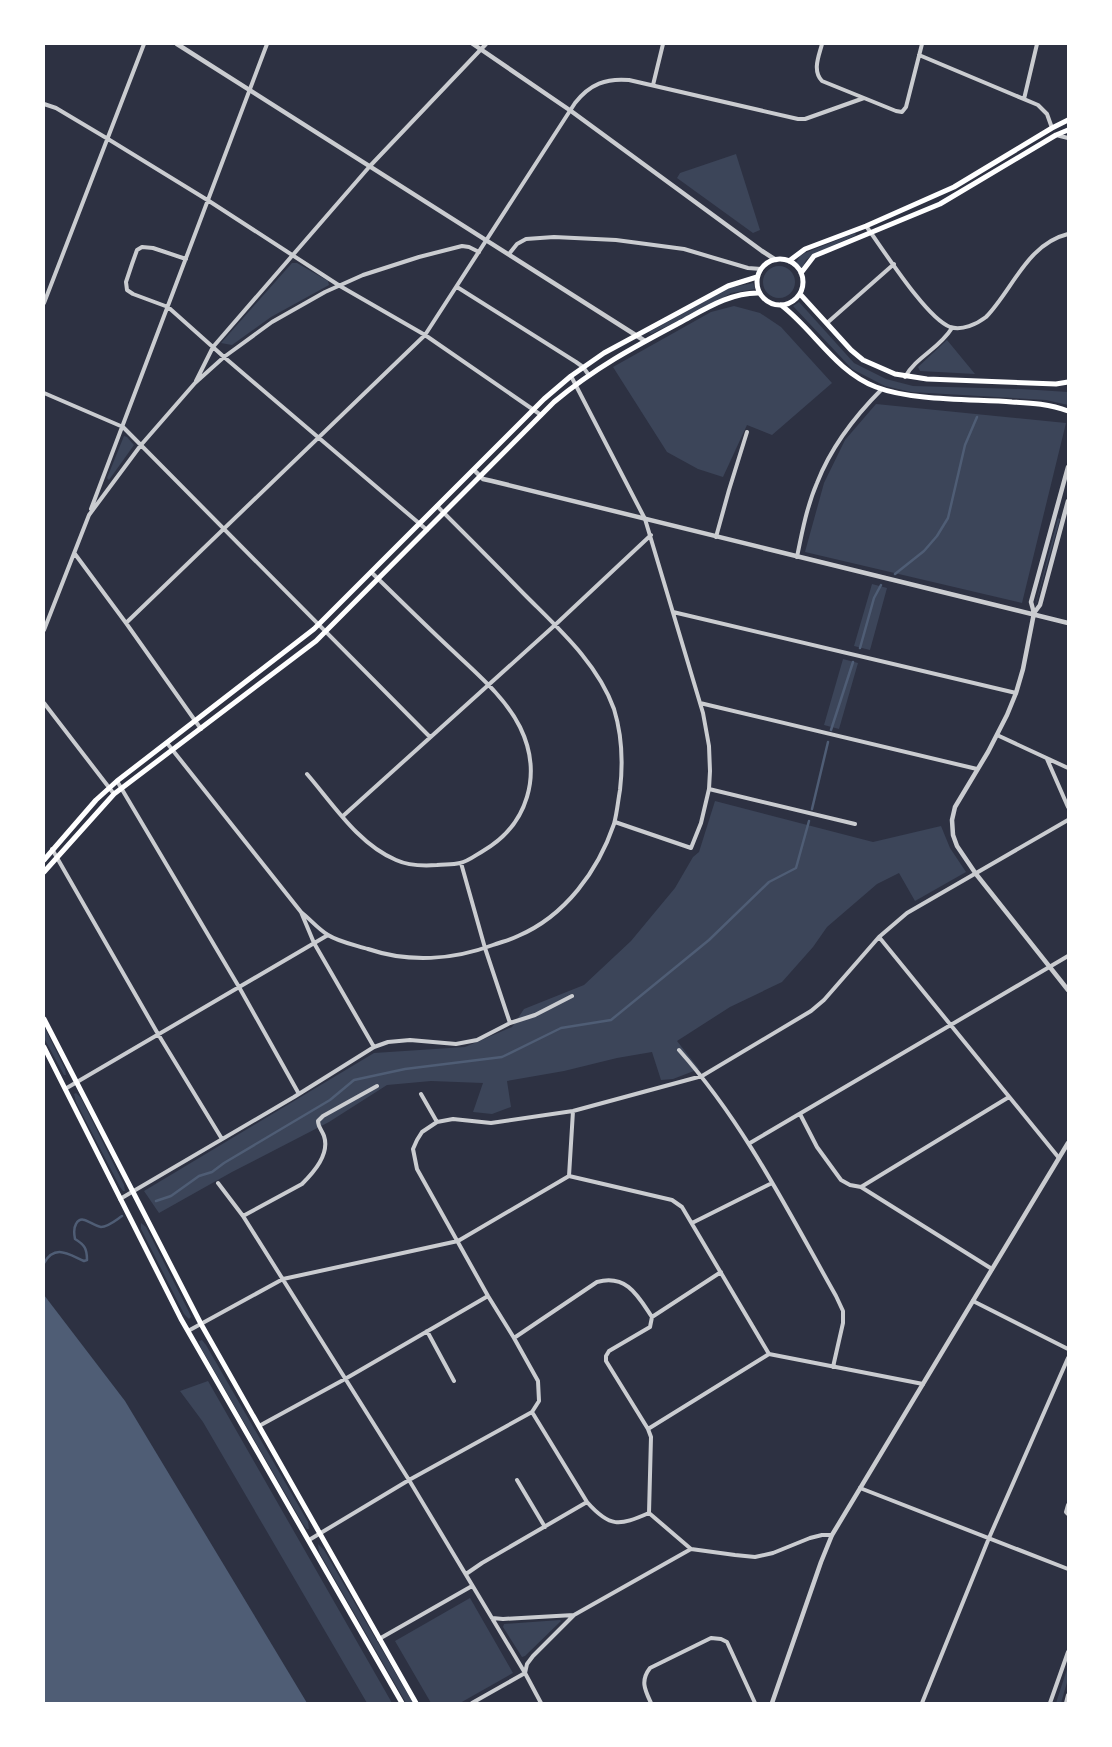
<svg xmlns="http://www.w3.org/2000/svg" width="1112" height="1747" viewBox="0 0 1112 1747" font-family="'Fira Sans',sans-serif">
<rect width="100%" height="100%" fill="#2d3142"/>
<!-- green -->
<path fill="#3c4559" d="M 736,154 L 760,230 L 753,233 L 677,178 L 680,173 Z
M 855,233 L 856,235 L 812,255 L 806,260 L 802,268 L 795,264 L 800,256 L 805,253 Z
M 292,263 L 297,263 L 328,281 L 329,285 L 271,317 L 232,345 L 221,343 Z
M763 282a16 16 0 1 1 32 0a16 16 0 1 1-32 0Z
M 753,283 L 755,289 L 731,293 L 714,303 L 651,334 L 649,332 L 729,288 Z
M 799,302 L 854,363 L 886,379 L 913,386 L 1022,389 L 1068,392 L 1068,405 L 1046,400 L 911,392 L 885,386 L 852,369 L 793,306 Z
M 734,306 L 760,313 L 781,327 L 832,383 L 772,435 L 747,425 L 723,477 L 698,469 L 667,452 L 613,367 L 711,312 Z
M 947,340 L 975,374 L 920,371 L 918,367 Z
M 876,404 L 1066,423 L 1022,603 L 805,552 L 824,483 L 845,440 Z
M 124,436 L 127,437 L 134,445 L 109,480 L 107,478 Z
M 1058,518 L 1060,519 L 1035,607 L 1035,606 Z
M 872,584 L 887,588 L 870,650 L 854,646 Z
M 843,659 L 858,663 L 839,729 L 824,725 Z
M 715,801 L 873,842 L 941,826 L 950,848 L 966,872 L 915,901 L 899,873 L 877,884 L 827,927 L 813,947 L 782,982 L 730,1007 L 677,1041 L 699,1069 L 673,1079 L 661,1080 L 652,1052 L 617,1058 L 564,1071 L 507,1081 L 511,1107 L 492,1114 L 473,1112 L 483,1083 L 431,1081 L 387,1085 L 329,1122 L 232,1172 L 159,1213 L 144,1191 L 374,1053 L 465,1047 L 512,1027 L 524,1009 L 584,985 L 631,941 L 675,888 L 693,857 L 699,852 Z
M 44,1026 L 65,1069 L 66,1075 L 64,1075 L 44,1038 Z
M 76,1093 L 81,1098 L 124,1185 L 125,1191 L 123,1191 L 120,1187 L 76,1102 L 74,1094 Z
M 141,1223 L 146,1227 L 189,1312 L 191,1317 L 189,1319 L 184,1314 L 141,1229 Z
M 202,1340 L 206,1345 L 308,1522 L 309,1529 L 307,1529 L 303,1524 L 201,1348 L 199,1341 Z
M 208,1381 L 392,1703 L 367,1703 L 203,1422 L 180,1391 Z
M 318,1544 L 324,1550 L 413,1703 L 406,1703 L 319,1552 Z
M 470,1598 L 513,1673 L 460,1703 L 431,1703 L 395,1641 Z
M 560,1620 L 561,1621 L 525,1656 L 522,1657 L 503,1627 L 504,1624 Z
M 1068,1666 L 1068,1679 L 1061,1703 L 1056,1703 Z"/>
<!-- water -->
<path fill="#4f5d75" d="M 44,1295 L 125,1401 L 307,1703 L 44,1703 Z"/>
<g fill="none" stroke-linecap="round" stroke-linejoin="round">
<!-- stream -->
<path stroke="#4f5d75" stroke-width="2.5" d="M 895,574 L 924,551 L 937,536 L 948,518 L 965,445 L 977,417
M 860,648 L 874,598 L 881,585
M 831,730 L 853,662
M 812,809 L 828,742
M 156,1201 L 171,1196 L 199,1176 L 212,1172 L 224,1163 L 330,1100 L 354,1080 L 405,1069 L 502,1057 L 561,1028 L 611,1020 L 709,940 L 769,882 L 796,868 L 809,821
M 44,1263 C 55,1244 68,1254 84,1261 L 87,1260 C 87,1249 85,1245 75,1239 C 74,1234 73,1229 76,1224 C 82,1213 92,1226 101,1227 C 108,1227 116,1220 122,1216"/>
<!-- minor -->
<path stroke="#caccd0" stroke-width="4" d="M 822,44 C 819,56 812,70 822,81 L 864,98
M 919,55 L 1038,105 L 1047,114 L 1052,128
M 653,85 L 663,44
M 1024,99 L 1037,44
M 44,104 L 56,108 L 108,139 L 209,201 L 340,286 L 425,335 L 541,415
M 1056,135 L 1068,138
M 866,226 C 883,249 926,318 950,327 C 962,331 977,324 986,317 C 1013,289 1027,244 1068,234
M 509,254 L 517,244 L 526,239 L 554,237 L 616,240 L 684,249 L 748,268 L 761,269
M 186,259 L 153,248 L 142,247 L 137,250 L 132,264 L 126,282 L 127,290 L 133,294 L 168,307 L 224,357 L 427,530
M 457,287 L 576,362 L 583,367 L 588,374
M 44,303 L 144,44
M 827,323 L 894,264
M 571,376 L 645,519 L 703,713 L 709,746 L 710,771 L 709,789 L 701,823 L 691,848 L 615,822
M 905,377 C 916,357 939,349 952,328
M 196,381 L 213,347 L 370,166 L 486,44
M 44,393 L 123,427 L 430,737
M 91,509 L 267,44
M 716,537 L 729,490 L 747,432
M 75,554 L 126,623 L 201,729
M 797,557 C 802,532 807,506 817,483 C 831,447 855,416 882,389
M 673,612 L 1016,693
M 126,623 L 425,335 L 575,103 C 590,84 606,78 629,80 L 798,119 L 805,119 L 864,98 L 896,111 L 902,112 L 906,107 L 922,44
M 44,630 L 89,515 L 141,445 L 195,383 L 224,357 L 272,322 L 325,292 L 363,275 L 419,257 L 462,246 L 469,247 L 479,252
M 44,703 L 114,794
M 700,703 L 977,769
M 997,735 L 1068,768
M 167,743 L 301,912 L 314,943 L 374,1047
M 1047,759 L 1068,807
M 307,774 C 333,804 358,844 396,860 C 409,866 423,866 437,865 C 444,864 452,865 460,863 C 467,862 476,855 483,851 C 528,825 543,774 520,727 C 505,697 477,674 453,651 C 425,625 398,598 371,572
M 117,781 L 239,987 L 299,1094
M 709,789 L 855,824
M 343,816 L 555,625 L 651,535
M 52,849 L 158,1034 L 222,1139
M 461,863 L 485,948 L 510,1023
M 301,912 C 310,919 318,929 328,935 C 339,942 355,945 368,949 C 409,963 453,960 493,945 C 501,942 510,940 518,936 C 565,916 598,871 614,824 C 617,813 618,801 620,790 C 623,764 622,735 614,709 C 598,664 560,630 527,597 C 497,566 467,536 437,506
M 879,937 L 1059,1158
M 679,1050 C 744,1123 788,1211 836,1296 L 843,1311 L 843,1323 L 833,1367
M 65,1089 L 328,935
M 421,1094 L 437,1122
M 800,1114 L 817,1147 L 841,1180 L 850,1185 L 861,1187 L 992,1269
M 750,1143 L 1068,956
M 569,1176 L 573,1111
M 218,1183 L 243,1216 L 409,1480 L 525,1673 L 541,1703
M 861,1187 L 1009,1097
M 120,1199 L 294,1097 L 374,1047 L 388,1042 L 410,1040 L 456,1044 L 477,1040 L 510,1023 L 535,1015 L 572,996
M 243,1216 L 302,1184 C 314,1172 330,1154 324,1136 C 322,1130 318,1127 318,1121 L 323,1116 L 377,1086
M 692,1223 L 772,1183
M 973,1301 L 1068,1349
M 652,1317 L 650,1327 L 609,1351 L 606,1356 L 606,1361 L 648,1429 L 651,1437 L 649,1513 L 691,1549 L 735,1555 L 755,1557 L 773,1553 L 810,1538 L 822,1535 L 832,1535
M 188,1331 L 283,1279 L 458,1241 L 569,1176 L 672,1200 L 682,1207 L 769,1354
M 427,1331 L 454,1381
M 514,1338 L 597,1282 C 627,1274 638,1296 652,1317 L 721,1272
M 532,1412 L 587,1502 C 610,1528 619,1526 649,1513
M 259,1426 L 345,1379 L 488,1296
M 648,1429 L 769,1354 L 923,1384
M 517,1480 L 545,1527
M 860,1488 L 1068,1569
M 1068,1505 L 1066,1512 L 1068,1514
M 309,1540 L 409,1480 L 532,1412 L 539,1401 L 538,1381 L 514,1338 L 488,1296 L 417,1169 L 413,1149 L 417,1140 L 422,1132 L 437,1122 L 453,1119 L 491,1123 L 573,1111 L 702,1076 L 811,1011 L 824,1000 L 879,937 L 907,913 L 1068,820
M 466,1574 L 482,1563 L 587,1502
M 492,1618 L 503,1619 L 574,1615
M 379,1639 L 472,1586
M 472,1703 L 525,1673 L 527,1664 L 533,1656 L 574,1615 L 691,1549
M 651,1703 C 645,1690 640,1681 650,1668 L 711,1638 L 721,1639 L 727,1642 L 755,1703
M 922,1703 L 989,1538 L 1068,1358
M 1050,1703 L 1068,1652
M 1066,1703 L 1068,1695"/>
<!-- tertiary -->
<path stroke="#caccd0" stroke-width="4.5" d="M 177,44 L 645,341
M 473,44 L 571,111 L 762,251 L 776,260
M 474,470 L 483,479 L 492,481 L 1068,623
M 1068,501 L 1040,605 L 1034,613 L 1023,669 L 1016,693 L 1007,715 L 988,752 L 955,807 L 952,820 L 953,835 L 957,846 L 976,874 L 1068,990
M 1034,613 L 1031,602 L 1068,467
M 772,1703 L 821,1562 L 832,1535 L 1068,1143"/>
<!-- secondary -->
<path stroke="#fff" stroke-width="5" d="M757 282a23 23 0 1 1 46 0a23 23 0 1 1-46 0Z
M 789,261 L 805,249 L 866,226 L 954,187 L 1052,128 L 1068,120
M 801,273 L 814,256 L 940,204 L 1056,135 L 1068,130
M 800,294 L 851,350 L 863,360 L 895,374 L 927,379 L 1056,384 L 1068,382
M 781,305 C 814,330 835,371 876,387 C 912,401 972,399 1012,402 C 1032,403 1050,404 1068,411
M 44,860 L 96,800 L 117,781 L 314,629 L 544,399 L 571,376 L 604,353 L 728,286 L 757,277
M 44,872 L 114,794 L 316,641 L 554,402 C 596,367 634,347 681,322 C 705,309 731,292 760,293
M 44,1019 L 201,1324 L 416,1703
M 44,1047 L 181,1319 L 402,1703"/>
</g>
<!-- border -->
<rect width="1112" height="1747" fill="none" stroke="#ffffff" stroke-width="90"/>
</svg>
